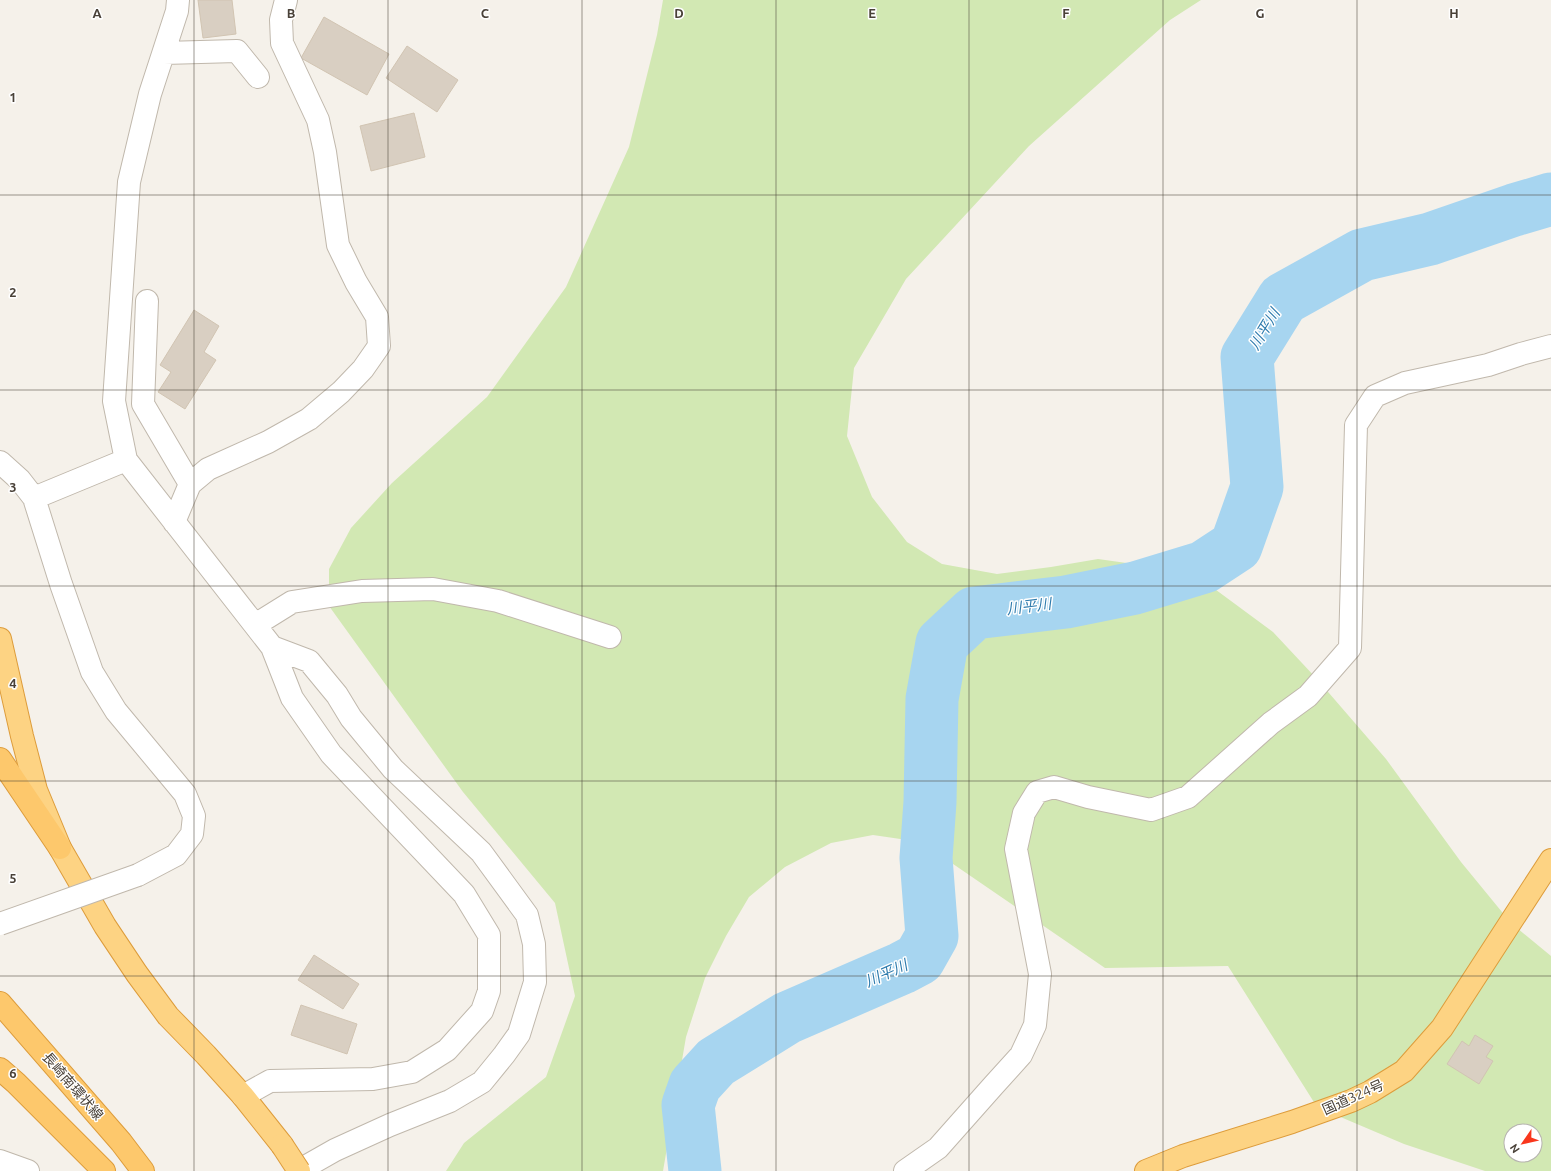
<svg xmlns="http://www.w3.org/2000/svg" width="1551" height="1171" viewBox="0 0 1551 1171" font-family="Ubuntu,'Noto Sans JP',sans-serif">
<rect width="100%" height="100%" fill="#f5f1ea"/>
<!-- green -->
<path fill="#d2e8b3" fill-rule="evenodd" d="M 663,0 L 1201,0 L 1170,20 L 1029,146 L 906,279 L 854,368 L 847,436 L 872,497 L 907,542 L 942,564 L 997,574 L 1051,567 L 1098,559 L 1155,567 L 1208,584 L 1273,632 L 1316,678 L 1386,759 L 1461,862 L 1511,923 L 1551,956 L 1551,1171 L 1485,1171 L 1404,1144 L 1317,1107 L 1228,966 L 1105,968 L 921,842 L 873,835 L 831,843 L 785,867 L 749,897 L 726,936 L 705,978 L 686,1037 L 663,1171 L 446,1171 L 464,1143 L 546,1077 L 575,996 L 555,903 L 463,792 L 329,606 L 329,569 L 351,528 L 392,483 L 487,397 L 566,287 L 629,147 L 657,35 ZM 1511,1131 L 1535,1131 L 1535,1155 L 1511,1155 Z"/>
<g fill="none" stroke-linecap="round" stroke-linejoin="round">
<!-- river -->
<path stroke="#a7d5f0" stroke-width="53" d="M 695,1171 L 688,1105 L 695,1085 L 716,1062 L 787,1018 L 902,968 L 919,959 L 932,936 L 926,858 L 930,802 L 932,699 L 942,643 L 974,613 L 1066,602 L 1135,588 L 1204,567 L 1236,546 L 1257,487 L 1247,357 L 1283,299 L 1362,255 L 1430,239 L 1514,210 L 1551,199"/>
</g>
<!-- building -->
<path fill="#d9cfc2" stroke="#d1c4b2" d="M 198,0 L 232,0 L 236,34 L 203,38 Z
M 324,17 L 389,54 L 367,95 L 301,58 Z
M 407,46 L 458,80 L 437,112 L 386,78 Z
M 414,113 L 425,157 L 371,171 L 360,126 Z
M 194,310 L 219,326 L 204,352 L 216,360 L 185,409 L 158,392 L 171,372 L 160,365 Z
M 314,955 L 359,984 L 343,1009 L 298,980 Z
M 301,1005 L 357,1024 L 347,1054 L 291,1035 Z
M 1475,1035 L 1493,1046 L 1486,1057 L 1493,1061 L 1479,1084 L 1447,1064 L 1462,1041 L 1469,1046 Z"/>
<g fill="none" stroke-linecap="round" stroke-linejoin="round">
<!-- minor casing -->
<g stroke="#c0b8ac" stroke-width="24">
<path id="minor" d="M 178,0 L 177,11 L 150,94 L 129,182 L 114,401 L 126,460 L 272,647 L 309,661 L 337,695 L 351,718 L 393,769 L 481,852 L 527,915 L 534,944 L 535,982 L 519,1034 L 504,1055 L 482,1082 L 450,1101 L 390,1125 L 335,1150 L 298,1171
M 164,53 L 237,51 L 258,77
M 147,301 L 143,404 L 190,484
M 0,462 L 20,480 L 34,498 L 61,584 L 92,672 L 116,711 L 185,794 L 194,816 L 192,834 L 176,855 L 138,875
M 34,498 L 126,460
M 174,522 L 190,484 L 208,469 L 268,442 L 309,419 L 341,392 L 363,369 L 379,346 L 377,317 L 356,282 L 338,245 L 325,152 L 318,120 L 282,43 L 281,20 L 286,0
M 255,625 L 292,602 L 362,591 L 433,589 L 498,601 L 610,637
M 243,1096 L 270,1081 L 373,1079 L 412,1072 L 447,1050 L 482,1011 L 489,991 L 489,935 L 464,894 L 331,754 L 292,698 L 272,647
M 0,1161 L 28,1171
M 905,1171 L 938,1148 L 993,1086 L 1021,1055 L 1035,1025 L 1040,974 L 1016,849 L 1024,813 L 1037,792 L 1054,787 L 1088,797 L 1151,810 L 1188,797 L 1271,723 L 1308,696 L 1350,648 L 1356,425 L 1375,396 L 1405,383 L 1488,365 L 1521,354 L 1551,346"/>
</g>
<!-- trunk casing -->
<g stroke="#dd9c3b" stroke-width="24">
<path id="trunk" d="M 0,639 L 22,736 L 36,790 L 60,848 L 105,926 L 137,974 L 168,1016 L 206,1055 L 243,1096 L 282,1145
M 1146,1171 L 1183,1156 L 1292,1122 L 1351,1101 L 1370,1092 L 1404,1071 L 1442,1028 L 1551,860"/>
</g>
<!-- motorway casing -->
<g stroke="#dd9c3b" stroke-width="24">
<path id="motorway" d="M 0,759 L 60,848
M 0,1003 L 121,1142 L 143,1171
M 0,1069 L 16,1083 L 104,1171"/>
</g>
<!-- minor -->
<use href="#minor" stroke="#fff" stroke-width="22"/>
<!-- trunk -->
<use href="#trunk" stroke="#fdd383" stroke-width="22"/>
<!-- motorway -->
<use href="#motorway" stroke="#fdc86c" stroke-width="22"/>
<!-- minor-bridge casing -->
<g stroke="#c0b8ac" stroke-width="24" stroke-linecap="butt">
<path id="minor-bridge" d="M 0,924 L 138,875"/>
</g>
<!-- trunk-bridge casing -->
<g stroke="#dd9c3b" stroke-width="24" stroke-linecap="butt">
<path id="trunk-bridge" d="M 282,1145 L 299,1171"/>
</g>
<!-- minor-bridge -->
<use href="#minor-bridge" stroke="#fff" stroke-width="22"/>
<!-- trunk-bridge -->
<use href="#trunk-bridge" stroke="#fdd383" stroke-width="22"/>
</g>
<!-- grid -->
<path fill="none" stroke="#494138" stroke-width="1" stroke-opacity="0.55" d="M 194,0 L 194,1171M 388,0 L 388,1171M 582,0 L 582,1171M 776,0 L 776,1171M 969,0 L 969,1171M 1163,0 L 1163,1171M 1357,0 L 1357,1171M 0,195 L 1551,195M 0,390 L 1551,390M 0,586 L 1551,586M 0,781 L 1551,781M 0,976 L 1551,976"/>
<g text-anchor="middle" dominant-baseline="central" stroke-width="3" stroke-linejoin="round" paint-order="stroke">
<!-- street labels -->
<g font-size="14" fill="#494138" stroke="#fff">
<text transform="translate(73 1086) rotate(49)">長崎南環状線</text>
<text transform="translate(1353 1097) rotate(-24)">国道324号</text>
</g>
<!-- water labels -->
<g font-size="15" font-style="italic" fill="#2e7bad" stroke="#fff">
<text transform="translate(1264 329) rotate(-59)">川平川</text>
<text transform="translate(1029 606) rotate(-7)">川平川</text>
<text transform="translate(886 973) rotate(-24)">川平川</text>
</g>
</g>
<g font-size="13" text-anchor="middle" font-weight="bold" fill="#494138" stroke="#fff" stroke-width="3" stroke-linejoin="round" paint-order="stroke">
<text x="97" y="18">A</text>
<text x="291" y="18">B</text>
<text x="485" y="18">C</text>
<text x="679" y="18">D</text>
<text x="872" y="18">E</text>
<text x="1066" y="18">F</text>
<text x="1260" y="18">G</text>
<text x="1454" y="18">H</text>
<text x="13" y="102">1</text>
<text x="13" y="297">2</text>
<text x="13" y="492">3</text>
<text x="13" y="688">4</text>
<text x="13" y="883">5</text>
<text x="13" y="1078">6</text>
</g>
<!-- north arrow -->
<g transform="translate(1523 1143) rotate(236)"><circle r="19" fill="#ffffff" stroke="#b6b3af"/>
<path d="M0-3L7 15L0 10L-7 15Z" fill="#f9371d"/>
<text y="-6" font-size="11" font-weight="bold" text-anchor="middle" fill="#494138">N</text>
</g>
</svg>
